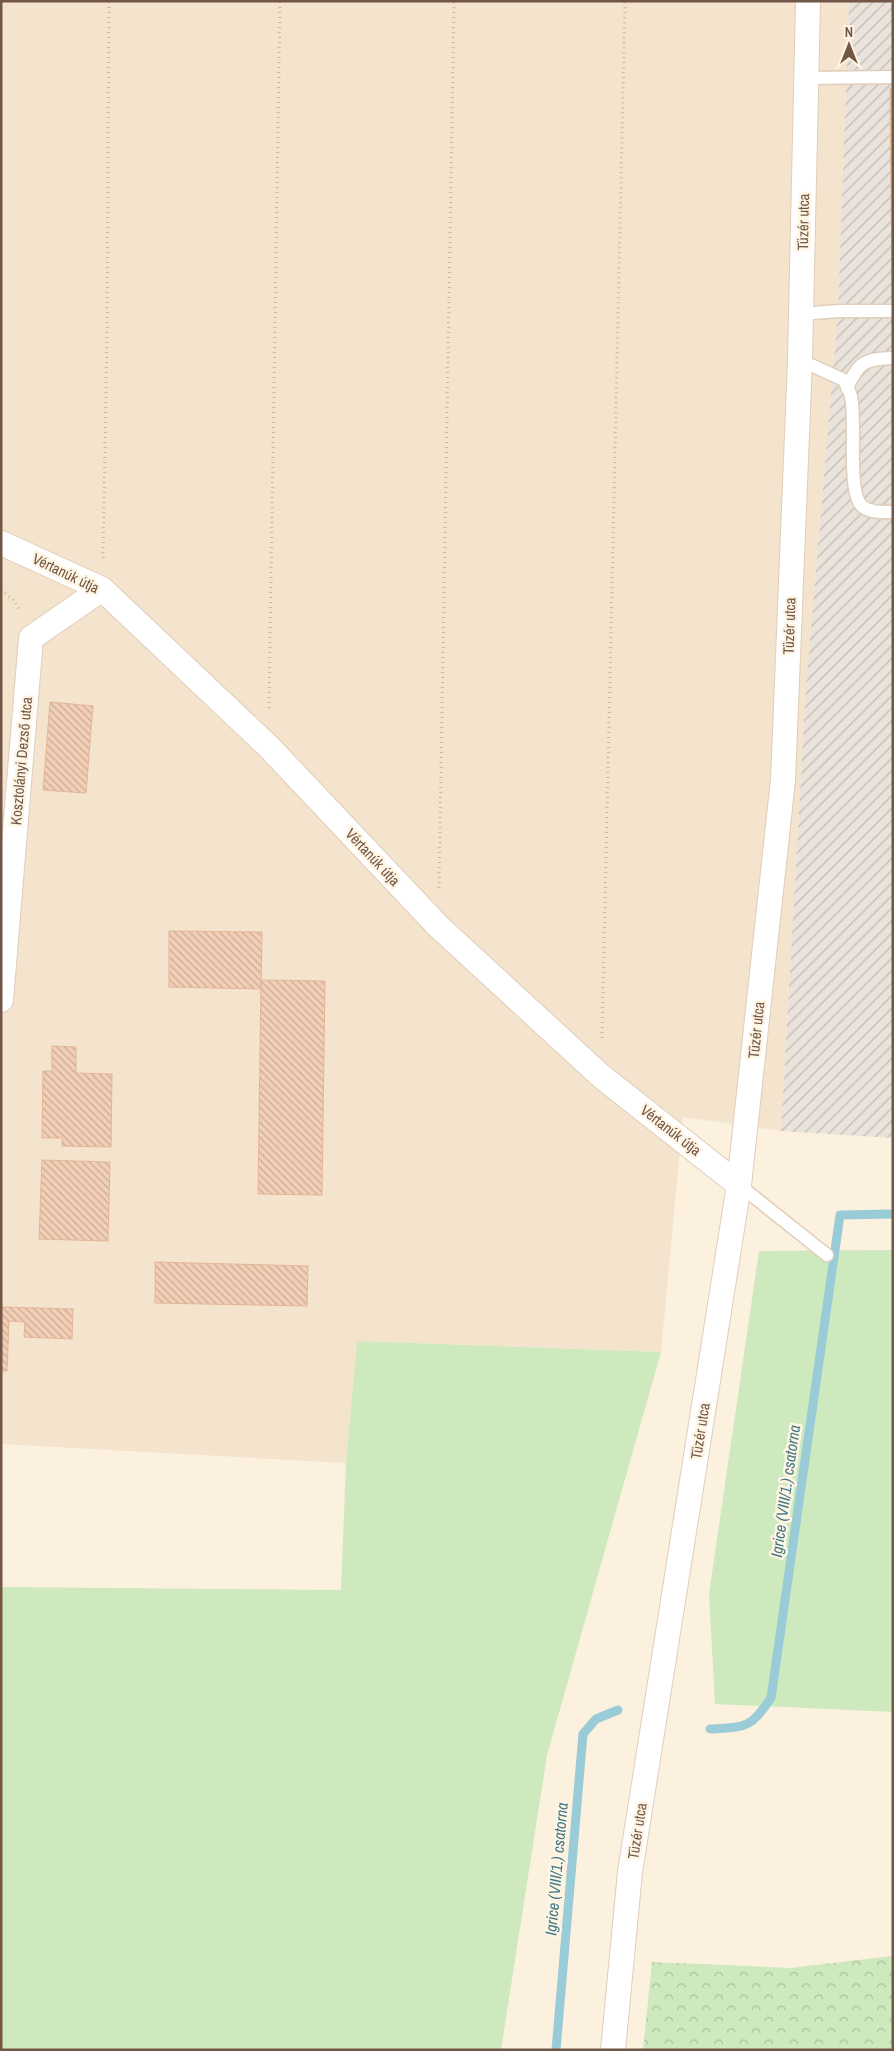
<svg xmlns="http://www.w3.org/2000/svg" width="894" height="2051" viewBox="0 0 894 2051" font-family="'Archivo Narrow',sans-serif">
<defs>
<pattern id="industrial-furrows" width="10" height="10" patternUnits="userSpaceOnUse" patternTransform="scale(1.25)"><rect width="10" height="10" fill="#eae3db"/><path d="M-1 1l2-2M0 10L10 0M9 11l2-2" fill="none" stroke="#c2bbb3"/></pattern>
<pattern id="forest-crowns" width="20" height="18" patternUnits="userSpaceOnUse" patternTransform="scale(1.25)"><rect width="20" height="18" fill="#cee9be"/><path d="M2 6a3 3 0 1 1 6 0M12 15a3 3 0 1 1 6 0" fill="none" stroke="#acc09c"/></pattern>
<pattern id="building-back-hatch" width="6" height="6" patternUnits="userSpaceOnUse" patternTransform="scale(1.25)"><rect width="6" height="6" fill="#f2cfb6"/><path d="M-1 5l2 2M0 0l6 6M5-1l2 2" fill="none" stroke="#c8ab96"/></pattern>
</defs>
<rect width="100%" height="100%" fill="#fcf1df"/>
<!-- residential -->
<path fill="#f4e3cd" d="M 1,1 L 849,1 L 838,311 L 806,687 L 781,1131 L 683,1117 L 661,1352 L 357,1341 L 346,1463 L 1,1444 Z"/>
<!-- industrial -->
<path fill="url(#industrial-furrows)" d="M 849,1 L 893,1 L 893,1138 L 781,1131 L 806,687 L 838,311 Z"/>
<!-- grass -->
<path fill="#cee9be" d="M 893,1250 L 893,1712 L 715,1704 L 709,1594 L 759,1251 Z
M 357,1341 L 661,1352 L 547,1755 L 501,2050 L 1,2050 L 1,1587 L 341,1590 L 346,1463 Z"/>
<!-- forest -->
<path fill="url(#forest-crowns)" d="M 893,1956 L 893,2050 L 643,2050 L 652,1962 L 790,1968 Z"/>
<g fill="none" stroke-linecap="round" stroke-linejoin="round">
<!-- stream -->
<path stroke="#9accd7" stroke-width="9" d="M 710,1729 C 746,1727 750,1729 771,1698 L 840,1215 L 893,1214
M 556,2050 L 583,1734 L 596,1719 L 618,1710"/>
</g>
<!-- building -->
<path fill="url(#building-back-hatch)" stroke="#e4b697" d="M 890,89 L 893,89 L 893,288 L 892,288 Z
M 892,377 L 893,377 L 893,496 L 892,496 Z
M 50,702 L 93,706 L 86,793 L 43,790 Z
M 169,931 L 262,932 L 261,989 L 169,987 Z
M 261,980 L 325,981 L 322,1195 L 258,1194 Z
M 52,1046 L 76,1047 L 76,1073 L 112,1074 L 111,1147 L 62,1146 L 62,1138 L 42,1138 L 43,1071 L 52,1071 Z
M 42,1160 L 110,1162 L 108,1241 L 39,1239 Z
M 155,1262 L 308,1266 L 307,1306 L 155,1303 Z
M 1,1307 L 73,1309 L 72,1339 L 24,1337 L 25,1322 L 9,1321 L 7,1371 L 1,1371 Z"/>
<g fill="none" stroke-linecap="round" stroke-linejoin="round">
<!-- lane casing -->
<g stroke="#e0cdbb" stroke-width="15">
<path id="lane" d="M 806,78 L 893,77
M 801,314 L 838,311 L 893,311
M 800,360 L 844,380 C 846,385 850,391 851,397 C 857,421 846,494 863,507 C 872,513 883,512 893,512
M 847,388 C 859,362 864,359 893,358
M 739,1185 L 827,1255"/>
</g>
<!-- street casing -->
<g stroke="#e0cdbb" stroke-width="26">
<path id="street" d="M 1,543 L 102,589 L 269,747 L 439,927 L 601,1076 L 739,1185
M 1,1000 L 31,638 L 102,589
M 613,2050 L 630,1872 L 739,1185 L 783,780 L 800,360 L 808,1"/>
</g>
<!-- path -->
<path stroke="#d6b39a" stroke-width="3" stroke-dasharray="1 4" stroke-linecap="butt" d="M 103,558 L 107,334 L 109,1
M 1,590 L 15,601 L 20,612
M 269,708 L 280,1
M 439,888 L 454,1
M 602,1038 L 625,1"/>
<!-- lane -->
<use href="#lane" stroke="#fff" stroke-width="12"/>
<!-- street -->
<use href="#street" stroke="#fff" stroke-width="24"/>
</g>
<g text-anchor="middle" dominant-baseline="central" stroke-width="5" stroke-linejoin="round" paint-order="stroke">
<!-- street labels -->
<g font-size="15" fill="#725747" stroke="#fff5e5">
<text transform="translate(803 222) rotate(-89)">Tüzér utca</text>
<text transform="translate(66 573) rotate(26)">Vértanúk útja</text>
<text transform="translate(789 626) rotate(-88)">Tüzér utca</text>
<text transform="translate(21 761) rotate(-85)">Kosztolányi Dezső utca</text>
<text transform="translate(373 857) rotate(47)">Vértanúk útja</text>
<text transform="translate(756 1030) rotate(-84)">Tüzér utca</text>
<text transform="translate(671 1130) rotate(38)">Vértanúk útja</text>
<text transform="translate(700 1431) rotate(-81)">Tüzér utca</text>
<text transform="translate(637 1831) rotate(-81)">Tüzér utca</text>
</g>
<!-- water labels -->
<g font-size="16" font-style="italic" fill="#417986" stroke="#fff5e5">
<text transform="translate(785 1491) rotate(-82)">Igrice (VIII/1.) csatorna</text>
<text transform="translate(556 1869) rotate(-85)">Igrice (VIII/1.) csatorna</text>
</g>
</g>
<!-- border -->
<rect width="894" height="2051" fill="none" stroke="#725747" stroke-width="5"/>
<!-- north arrow -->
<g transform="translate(849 45)" stroke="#fff5e5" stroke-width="4" paint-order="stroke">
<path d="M0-4L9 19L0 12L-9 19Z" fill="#725747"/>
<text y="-8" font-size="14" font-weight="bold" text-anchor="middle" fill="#725747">N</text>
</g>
</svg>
